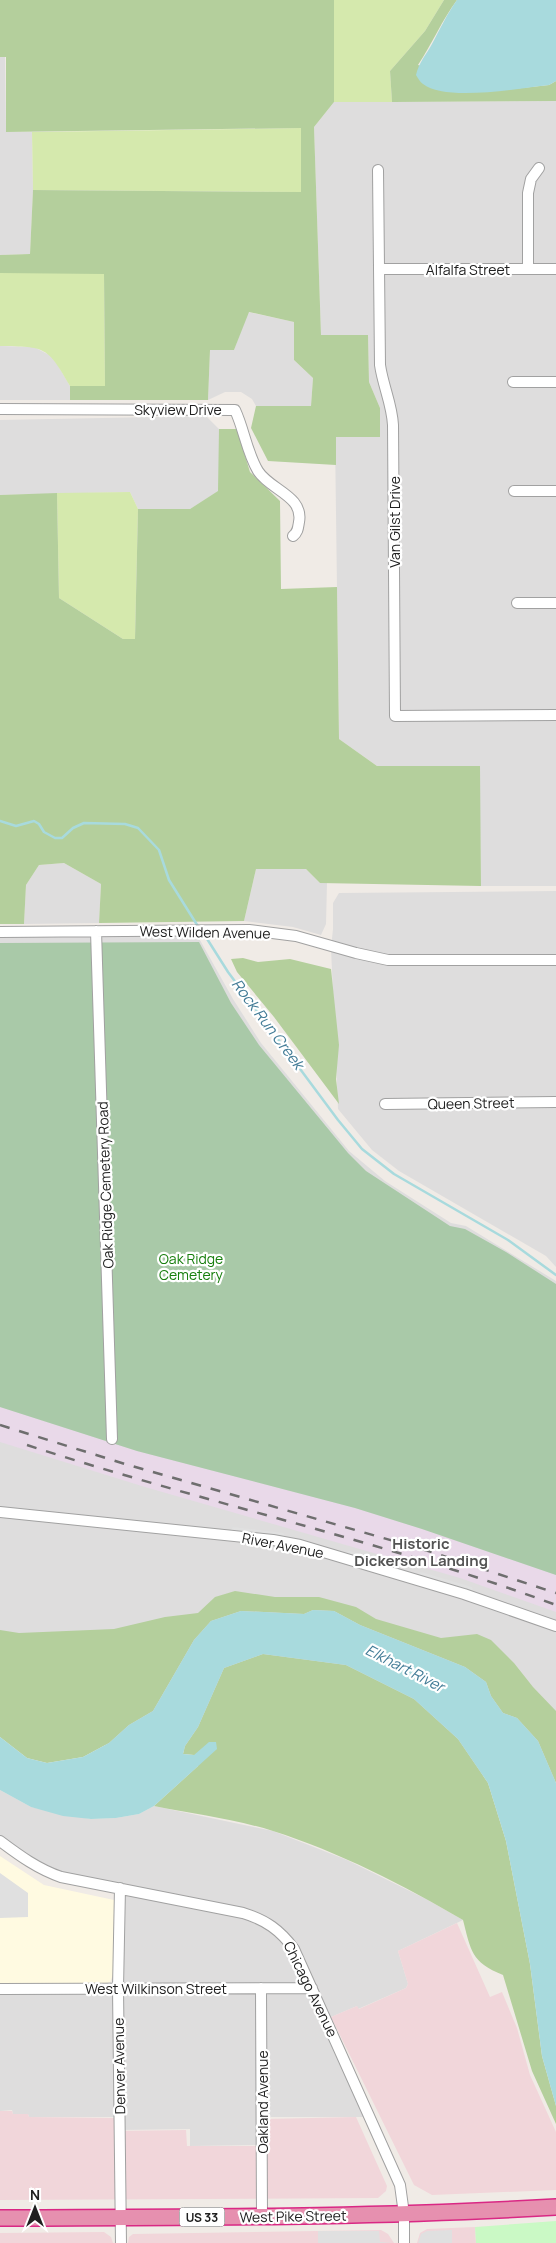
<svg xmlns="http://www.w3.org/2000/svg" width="556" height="2243" viewBox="0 0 556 2243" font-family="Manrope,sans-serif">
<rect width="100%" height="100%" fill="#f0ebe6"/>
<!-- residential -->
<path fill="#dedddd" d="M 0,57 L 5,57 L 6,132 L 32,132 L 33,190 L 30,254 L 0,255 Z
M 556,101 L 556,886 L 481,886 L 479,766 L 377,766 L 339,739 L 335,437 L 380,437 L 380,408 L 369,382 L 368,335 L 321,335 L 314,127 L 334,102 Z
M 248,312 L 294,322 L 294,360 L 313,378 L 311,406 L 256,406 L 252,399 L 241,392 L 225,392 L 208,400 L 210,350 L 234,350 Z
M 0,346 L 34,347 L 53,357 L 70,386 L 70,400 L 0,400 Z
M 206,416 L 219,429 L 219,491 L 190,509 L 138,509 L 130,492 L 0,495 L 0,420 Z
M 64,863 L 101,884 L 99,923 L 24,924 L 26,885 L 39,865 Z
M 256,869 L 306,869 L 320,883 L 327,883 L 326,924 L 321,935 L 293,927 L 244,921 Z
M 556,891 L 556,1267 L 546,1256 L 399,1171 L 372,1150 L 338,1109 L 331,948 L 333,929 L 333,903 L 339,893 Z
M 196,933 L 233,999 L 261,1043 L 349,1151 L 385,1181 L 451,1223 L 466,1226 L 556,1281 L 556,1782 L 0,1736 L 0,936 Z
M 0,1790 L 31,1807 L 90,1819 L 116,1818 L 139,1814 L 154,1806 L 273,1831 L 347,1860 L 426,1899 L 463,1920 L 398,1951 L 408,1984 L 406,1988 L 358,2009 L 357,2006 L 331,2017 L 315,1992 L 370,2117 L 262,2117 L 262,2145 L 190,2146 L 190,2129 L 120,2130 L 119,2117 L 29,2117 L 28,2114 L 13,2114 L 12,2110 L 0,2111 L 0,1989 L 118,1988 L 120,1889 L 61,1877 L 0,1841 Z"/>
<!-- commercial -->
<path fill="#f1d6da" d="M 457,1923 L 490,1997 L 502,1992 L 517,2028 L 530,2075 L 556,2132 L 556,2190 L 432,2195 L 414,2185 L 331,2017 L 357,2006 L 359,2009 L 406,1988 L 408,1984 L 398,1951 Z
M 0,2111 L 12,2111 L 13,2114 L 28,2114 L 29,2117 L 114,2118 L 115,2131 L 186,2130 L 187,2146 L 266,2146 L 266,2119 L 356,2117 L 387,2186 L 386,2191 L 378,2198 L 0,2200 Z
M 475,2227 L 476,2243 L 417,2243 L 420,2233 L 427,2229 Z
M 381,2230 L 388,2234 L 394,2243 L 128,2243 L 129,2237 L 133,2234 Z
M 104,2232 L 111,2237 L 113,2243 L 0,2243 L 0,2233 Z"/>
<!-- industrial -->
<path fill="#e9d9e9" d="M 0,1407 L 137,1451 L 355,1508 L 422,1529 L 556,1575 L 556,1612 L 460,1578 L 145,1487 L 0,1442 Z"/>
<!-- education -->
<path fill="#fffae1" d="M 0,1856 L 44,1885 L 114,1900 L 113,1975 L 110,1982 L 106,1983 L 0,1985 Z"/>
<!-- grass -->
<path fill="#d5e9ad" d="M 334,0 L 444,0 L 425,31 L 390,71 L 392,102 L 334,102 Z
M 301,128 L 301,192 L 33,190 L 32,132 Z
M 0,273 L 104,273 L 105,387 L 70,386 C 47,346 46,347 0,346 Z
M 130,492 L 138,509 L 135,639 L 123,639 L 59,598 L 57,493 Z"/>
<!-- forest -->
<path fill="#b4cf9c" d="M 0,0 L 334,0 L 334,102 L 314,127 L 321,335 L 368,335 L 369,382 L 380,408 L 380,437 L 336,437 L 336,465 L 268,461 L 251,428 L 256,406 L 311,406 L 313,378 L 294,360 L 294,322 L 249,312 L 234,350 L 210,350 L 208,400 L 70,400 L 70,386 L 105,386 L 104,274 L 0,273 L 0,255 L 30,254 L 33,190 L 301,192 L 301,128 L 6,132 L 6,57 L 0,57 Z
M 444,0 L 457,0 C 442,20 432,44 418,65 L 504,90 L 549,85 L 556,81 L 556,101 L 392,102 L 390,71 L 425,31 Z
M 219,429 L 237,429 L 250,472 L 280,501 L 281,589 L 337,587 L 339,739 L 377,766 L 480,766 L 481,886 L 320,883 L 306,869 L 256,869 L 244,921 L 99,923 L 101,884 L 64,863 L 39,865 L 26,885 L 24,924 L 0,924 L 0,495 L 57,493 L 59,598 L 123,639 L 135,639 L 138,509 L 190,509 L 218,491 Z
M 243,958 L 258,962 L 290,959 L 331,969 L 339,1045 L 336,1079 L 339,1104 L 274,1017 L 237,972 L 231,959 Z
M 235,1591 L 275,1597 L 319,1597 L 356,1607 L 376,1619 L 441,1638 L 477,1634 L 491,1640 L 514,1663 L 533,1687 L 556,1711 L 556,1783 L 538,1741 L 517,1718 L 503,1713 L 491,1696 L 486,1682 L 465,1667 L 360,1625 L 334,1611 L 313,1610 L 304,1614 L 241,1611 L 211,1621 L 194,1640 L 153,1711 L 129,1725 L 109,1743 L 83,1757 L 47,1763 L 27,1758 L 0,1737 L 0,1630 L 19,1633 L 114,1629 L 165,1617 L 198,1613 L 215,1597 Z
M 263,1654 L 346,1665 L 414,1699 L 458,1739 L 488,1783 L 506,1841 L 530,1964 L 542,2056 L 556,2106 L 556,2124 L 532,2071 L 503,1975 C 471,1962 471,1951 463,1920 C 403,1885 339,1852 273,1831 C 235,1819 193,1814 154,1806 L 198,1766 L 194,1755 L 183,1754 L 185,1746 L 198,1727 L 224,1668 Z"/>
<!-- cemetery -->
<path fill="#a9c9a8" d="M 199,942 L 231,1003 L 259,1045 L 348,1153 L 366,1171 L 450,1226 L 465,1229 L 506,1252 L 556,1284 L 556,1575 L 422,1529 L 355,1508 L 137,1451 L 0,1407 L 0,943 Z"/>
<!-- park -->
<path fill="#caf9c5" d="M 556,2221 L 556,2243 L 476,2243 L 475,2227 Z"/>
<!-- parking -->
<path fill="#e0e0e0" d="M 233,1527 L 283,1533 L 285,1536 L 230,1531 Z
M 349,1551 L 383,1560 L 387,1565 L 346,1553 Z
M 421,1572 L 472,1587 L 473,1592 L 418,1574 Z
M 0,1873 L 28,1893 L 28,1917 L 0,1918 Z
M 452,2230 L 452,2243 L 418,2243 L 421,2234 L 427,2231 Z
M 318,2231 L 379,2231 L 380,2242 L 391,2243 L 318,2243 Z"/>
<!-- water -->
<path fill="#a8dadd" d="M 457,0 L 556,0 L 556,81 L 549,85 C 521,88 445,102 423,84 C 420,82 418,78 416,75 C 419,62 426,55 432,44 C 440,29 447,14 457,0 Z
M 313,1610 L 334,1611 L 360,1625 L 465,1667 L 486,1682 L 491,1696 L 503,1713 L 517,1718 L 538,1741 L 556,1783 L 556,2106 L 542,2056 L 530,1964 L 506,1841 L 488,1783 L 458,1739 L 414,1699 L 346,1665 L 263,1654 L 224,1668 L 198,1727 L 185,1746 L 183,1754 L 194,1755 L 209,1742 L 216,1742 L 217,1749 L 154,1806 L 139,1814 L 116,1818 L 91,1819 L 63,1816 L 31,1807 L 0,1790 L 0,1737 L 27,1758 L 47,1763 L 83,1757 L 109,1743 L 129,1725 L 153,1711 L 194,1640 L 211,1621 L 241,1611 L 304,1614 Z"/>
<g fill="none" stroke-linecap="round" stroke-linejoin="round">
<!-- stream -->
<path stroke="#a8dadd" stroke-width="2.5" d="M 0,821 L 16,826 L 34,821 L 39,824 L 44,832 L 55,838 L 62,838 L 73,828 L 84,823 L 125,824 L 138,828 L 159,850 L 169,880 L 199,928
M 204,934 L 228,972 L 338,1120 L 362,1149 L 394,1174 L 508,1240 L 556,1275"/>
<!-- minor casing -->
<g stroke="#a1a1a1" stroke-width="12">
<path id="minor" d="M 378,170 L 380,365 C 383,386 392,404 393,425 L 395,716 L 556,715
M 379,269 L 556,269
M 528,269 L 528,193 L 531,179 L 539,168
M 513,382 L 556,382
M 0,409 L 235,410 C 244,429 247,453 258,471 C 270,490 304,496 299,522 C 298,528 298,532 293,536
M 514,491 L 556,491
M 517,603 L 556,603
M 96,931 L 112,1439
M 0,932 L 249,930 L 296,936 L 356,953 L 388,960 L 556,960
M 385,1104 L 556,1102
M 0,1512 L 273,1540 L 300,1545 L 464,1594 L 556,1626
M 0,1841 C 20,1856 38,1869 61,1877 L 243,1913 C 266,1920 280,1930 294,1949 L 400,2185 L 404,2214 L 404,2243
M 120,1888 L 118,1988 L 121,2243
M 261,1988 L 262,2216
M 0,1989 L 312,1988"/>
</g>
<!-- highway casing -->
<g stroke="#d92884" stroke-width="18">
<path id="highway" d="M 0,2218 C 185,2217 371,2218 556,2207"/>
</g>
<!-- minor -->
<use href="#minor" stroke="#fff" stroke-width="10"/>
<!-- highway -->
<use href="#highway" stroke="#e690af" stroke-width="15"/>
<!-- rail -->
<path stroke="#6e6e6e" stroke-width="2.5" stroke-dasharray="10 10" stroke-linecap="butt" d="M 0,1425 L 125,1464 L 425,1550 L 556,1593
M 27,1445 C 201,1502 384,1541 556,1605"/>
</g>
<g text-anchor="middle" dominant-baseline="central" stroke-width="4.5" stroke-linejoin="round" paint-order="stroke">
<!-- shield labels -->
<rect fill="#fff" stroke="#636363" stroke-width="1" x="179.5" y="2207.5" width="45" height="19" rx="4"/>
<g font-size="12" font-weight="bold" fill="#202020">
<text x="202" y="2217">US 33</text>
</g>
<!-- street labels -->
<g font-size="14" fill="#202020" stroke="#fff">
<text x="468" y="269">Alfalfa Street</text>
<text x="178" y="409">Skyview Drive</text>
<text transform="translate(394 522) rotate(-90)">Van Gilst Drive</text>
<text transform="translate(205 932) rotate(1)">West Wilden Avenue</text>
<text transform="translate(471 1103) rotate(-1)">Queen Street</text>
<text transform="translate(105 1185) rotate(-92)">Oak Ridge Cemetery Road</text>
<text transform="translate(283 1545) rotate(11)">River Avenue</text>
<text x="156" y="1988">West Wilkinson Street</text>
<text transform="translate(311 1989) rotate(64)">Chicago Avenue</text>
<text transform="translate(119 2066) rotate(-91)">Denver Avenue</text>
<text transform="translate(262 2102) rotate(-90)">Oakland Avenue</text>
<text transform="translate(293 2216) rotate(-1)">West Pike Street</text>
</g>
<!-- park labels -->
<g font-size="14" fill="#177f0d" stroke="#fff">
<text x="191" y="1258">Oak Ridge<tspan x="191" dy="16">Cemetery</tspan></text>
</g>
<!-- water labels -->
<g font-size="15" font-style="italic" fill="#437c97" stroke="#fff">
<text transform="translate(268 1024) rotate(53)">Rock Run Creek</text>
<text transform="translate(405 1668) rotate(27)">Elkhart River</text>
</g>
<!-- neighbourhood labels -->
<g font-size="15" font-weight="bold" fill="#535353" stroke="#fff">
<text x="421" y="1543">Historic<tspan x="421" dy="17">Dickerson Landing</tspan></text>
</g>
</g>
<!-- north arrow -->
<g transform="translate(35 2208)" stroke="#ffffff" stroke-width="4" paint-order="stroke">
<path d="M0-4L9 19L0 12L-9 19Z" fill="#202020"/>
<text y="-8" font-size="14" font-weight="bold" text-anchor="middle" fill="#202020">N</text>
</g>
</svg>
